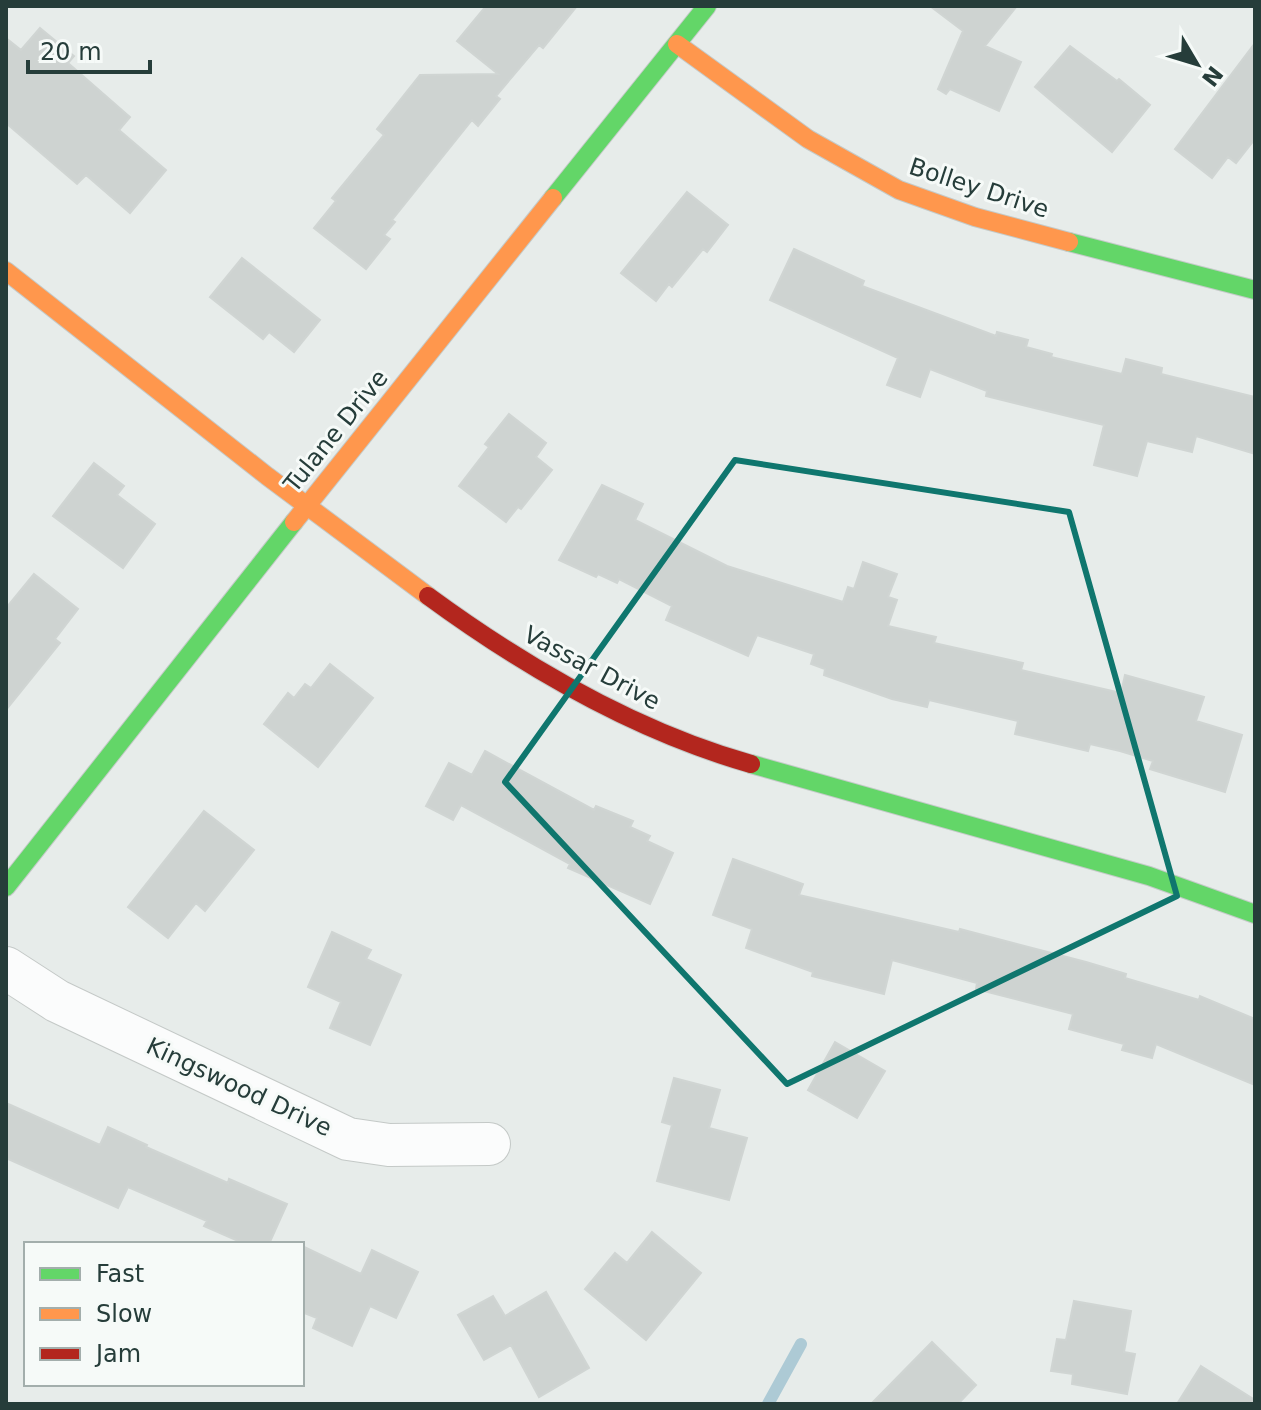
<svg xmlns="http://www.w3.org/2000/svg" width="1261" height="1410" viewBox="0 0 1261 1410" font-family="'DejaVu Sans',sans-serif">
<rect width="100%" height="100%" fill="#e7ecea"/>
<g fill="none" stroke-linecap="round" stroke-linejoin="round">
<!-- stream -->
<path stroke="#adcad5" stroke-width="12" d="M 768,1404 L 801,1344"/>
</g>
<!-- building -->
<path fill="#ced3d1" stroke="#d0d5d3" stroke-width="2" d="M 486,6 L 577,6 L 543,48 L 539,45 L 496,96 L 500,99 L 478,126 L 472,120 L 392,220 L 395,222 L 384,235 L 390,239 L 366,269 L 314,228 L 336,201 L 332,198 L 384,135 L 377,129 L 420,75 L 498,74 L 457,41 Z
M 930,6 L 1017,6 L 985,46 L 1021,62 L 999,111 L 950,89 L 946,94 L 938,89 L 963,31 Z
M 40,28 L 74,56 L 68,63 L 130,117 L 119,130 L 166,170 L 130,213 L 86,175 L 77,184 L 6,123 L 6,38 L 21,50 Z
M 1255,43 L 1255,139 L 1236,163 L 1228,157 L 1212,178 L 1175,149 Z
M 1070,46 L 1117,81 L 1119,79 L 1150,105 L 1112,152 L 1035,87 Z
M 687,192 L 728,225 L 707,252 L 703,249 L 672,287 L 669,284 L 656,301 L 621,273 Z
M 794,249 L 864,281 L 862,286 L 996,336 L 997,332 L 1028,340 L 1026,347 L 1052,354 L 1051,357 L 1122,374 L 1126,359 L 1162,368 L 1161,374 L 1255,397 L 1255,454 L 1196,436 L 1192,452 L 1147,441 L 1137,476 L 1094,465 L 1104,425 L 986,396 L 987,391 L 930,369 L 920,397 L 887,385 L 898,358 L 770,300 Z
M 242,258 L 320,320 L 294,352 L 269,332 L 263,339 L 210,297 Z
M 509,414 L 546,443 L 536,457 L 552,470 L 521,509 L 518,507 L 506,522 L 459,486 L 489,447 L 485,444 Z
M 94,463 L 124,486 L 117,495 L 155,524 L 123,568 L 53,516 Z
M 602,485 L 643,504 L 635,520 L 727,566 L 843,602 L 848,587 L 854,589 L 863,562 L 897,574 L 888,597 L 897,600 L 888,626 L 936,637 L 934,643 L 1023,663 L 1021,670 L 1121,693 L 1125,675 L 1204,697 L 1196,721 L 1242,735 L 1225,792 L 1150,769 L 1153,761 L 1120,751 L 1090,744 L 1088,751 L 1015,734 L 1018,721 L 929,700 L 927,707 L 892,699 L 824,675 L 825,669 L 811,664 L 814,654 L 757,635 L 748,656 L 666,620 L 672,606 L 619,579 L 617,583 L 598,574 L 596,577 L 559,560 Z
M 34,574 L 78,609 L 55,639 L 60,643 L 6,710 L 6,608 Z
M 330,664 L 373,698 L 318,767 L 264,724 L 288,693 L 294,698 L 305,684 L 311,688 Z
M 485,751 L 594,810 L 596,806 L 633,821 L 630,827 L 650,836 L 647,841 L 673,853 L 650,904 L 568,868 L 570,864 L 461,805 L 453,820 L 426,806 L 449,763 L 472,775 Z
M 204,811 L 254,850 L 205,911 L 196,903 L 168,938 L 128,907 Z
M 733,859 L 803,884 L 799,895 L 959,932 L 960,929 L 1086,962 L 1126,974 L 1125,978 L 1199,1000 L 1200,996 L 1255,1019 L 1255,1085 L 1156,1044 L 1152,1058 L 1122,1050 L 1124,1044 L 1069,1029 L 1073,1014 L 976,989 L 977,983 L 892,960 L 884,994 L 812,976 L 813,972 L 746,948 L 752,929 L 713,915 Z
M 332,932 L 371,950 L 366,959 L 401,975 L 370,1045 L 330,1028 L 341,1002 L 308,987 Z
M 835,1042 L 885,1071 L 857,1118 L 808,1090 Z
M 674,1078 L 720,1090 L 709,1128 L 747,1138 L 729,1200 L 657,1181 L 672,1125 L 662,1122 Z
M 6,1103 L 100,1145 L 108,1127 L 147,1145 L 146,1147 L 228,1183 L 229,1179 L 287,1204 L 269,1244 L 245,1244 L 204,1226 L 207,1221 L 128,1187 L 118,1208 L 6,1158 Z
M 652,1232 L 701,1273 L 646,1340 L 585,1289 L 615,1253 L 627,1263 Z
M 302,1246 L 361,1274 L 372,1250 L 418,1272 L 396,1318 L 370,1306 L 352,1346 L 313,1328 L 317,1318 L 302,1312 Z
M 546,1292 L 589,1368 L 539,1397 L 511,1345 L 484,1360 L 458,1315 L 493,1296 L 505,1316 Z
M 1074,1301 L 1131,1311 L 1124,1352 L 1135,1354 L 1127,1394 L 1072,1384 L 1073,1374 L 1051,1371 L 1057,1339 L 1066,1340 Z
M 932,1342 L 976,1385 L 958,1404 L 871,1404 Z
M 1201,1366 L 1255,1400 L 1255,1404 L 1177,1404 Z"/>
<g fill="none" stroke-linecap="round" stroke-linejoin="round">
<!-- street casing -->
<g stroke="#c4c9c7" stroke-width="44">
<path id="street" d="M 6,968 L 57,1001 L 348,1139 L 389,1145 L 489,1144"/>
</g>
<!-- fast casing -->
<g stroke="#c4cac8" stroke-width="20">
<path id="fast" d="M 553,198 L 707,6
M 1069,242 L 1255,290
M 751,764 L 1149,876 L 1255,914
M 6,887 L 294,522"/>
</g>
<!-- slow casing -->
<g stroke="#c4cac8" stroke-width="20">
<path id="slow" d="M 677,44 L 808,139 L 899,190 L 975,217 L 1069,242
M 6,271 L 267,476 L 428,596
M 294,522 L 553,198"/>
</g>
<!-- jam casing -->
<g stroke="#c4cac8" stroke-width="20">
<path id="jam" d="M 428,596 C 525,667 634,731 751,764"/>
</g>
<!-- street -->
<use href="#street" stroke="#fbfcfc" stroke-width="42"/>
<!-- fast -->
<use href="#fast" stroke="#63d668" stroke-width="18"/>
<!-- slow -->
<use href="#slow" stroke="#ff974d" stroke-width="18"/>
<!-- jam -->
<use href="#jam" stroke="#b3261e" stroke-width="18"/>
</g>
<!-- marked area -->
<path fill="none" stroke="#0f766e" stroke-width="6" stroke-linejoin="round" d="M 735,460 L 1069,512 L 1177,896 L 787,1084 L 505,782 Z"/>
<g text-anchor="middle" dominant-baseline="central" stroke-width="6" stroke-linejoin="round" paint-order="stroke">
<!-- street labels -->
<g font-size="24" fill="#263d3a" stroke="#f6faf8">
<text transform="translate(979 188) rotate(18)">Bolley Drive</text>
<text transform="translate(336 431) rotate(-51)">Tulane Drive</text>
<text transform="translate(592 668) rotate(28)">Vassar Drive</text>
<text transform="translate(239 1087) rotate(25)">Kingswood Drive</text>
</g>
</g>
<!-- border -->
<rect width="1261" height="1410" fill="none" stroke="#263d3a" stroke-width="16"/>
<!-- legend -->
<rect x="24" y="1242" width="280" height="144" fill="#f6faf8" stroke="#a3aeac" stroke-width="2"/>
<rect x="40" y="1268" width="40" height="12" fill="#63d668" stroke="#a3aeac" stroke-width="2"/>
<text x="96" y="1282" font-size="24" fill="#263d3a">Fast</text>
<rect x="40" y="1308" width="40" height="12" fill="#ff974d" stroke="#a3aeac" stroke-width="2"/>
<text x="96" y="1322" font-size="24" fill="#263d3a">Slow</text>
<rect x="40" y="1348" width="40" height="12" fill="#b3261e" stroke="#a3aeac" stroke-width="2"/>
<text x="96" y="1362" font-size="24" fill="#263d3a">Jam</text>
<!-- north arrow -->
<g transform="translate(1197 64) rotate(128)" stroke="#f6faf8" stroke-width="6" paint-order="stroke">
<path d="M0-6L14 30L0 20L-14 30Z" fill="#263d3a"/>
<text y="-12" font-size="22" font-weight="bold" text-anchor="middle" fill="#263d3a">N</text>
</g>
<!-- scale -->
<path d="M28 60v12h122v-12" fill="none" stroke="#263d3a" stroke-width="4"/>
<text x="40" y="60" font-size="24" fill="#263d3a" stroke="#f6faf8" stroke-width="6" paint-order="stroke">20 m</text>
</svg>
